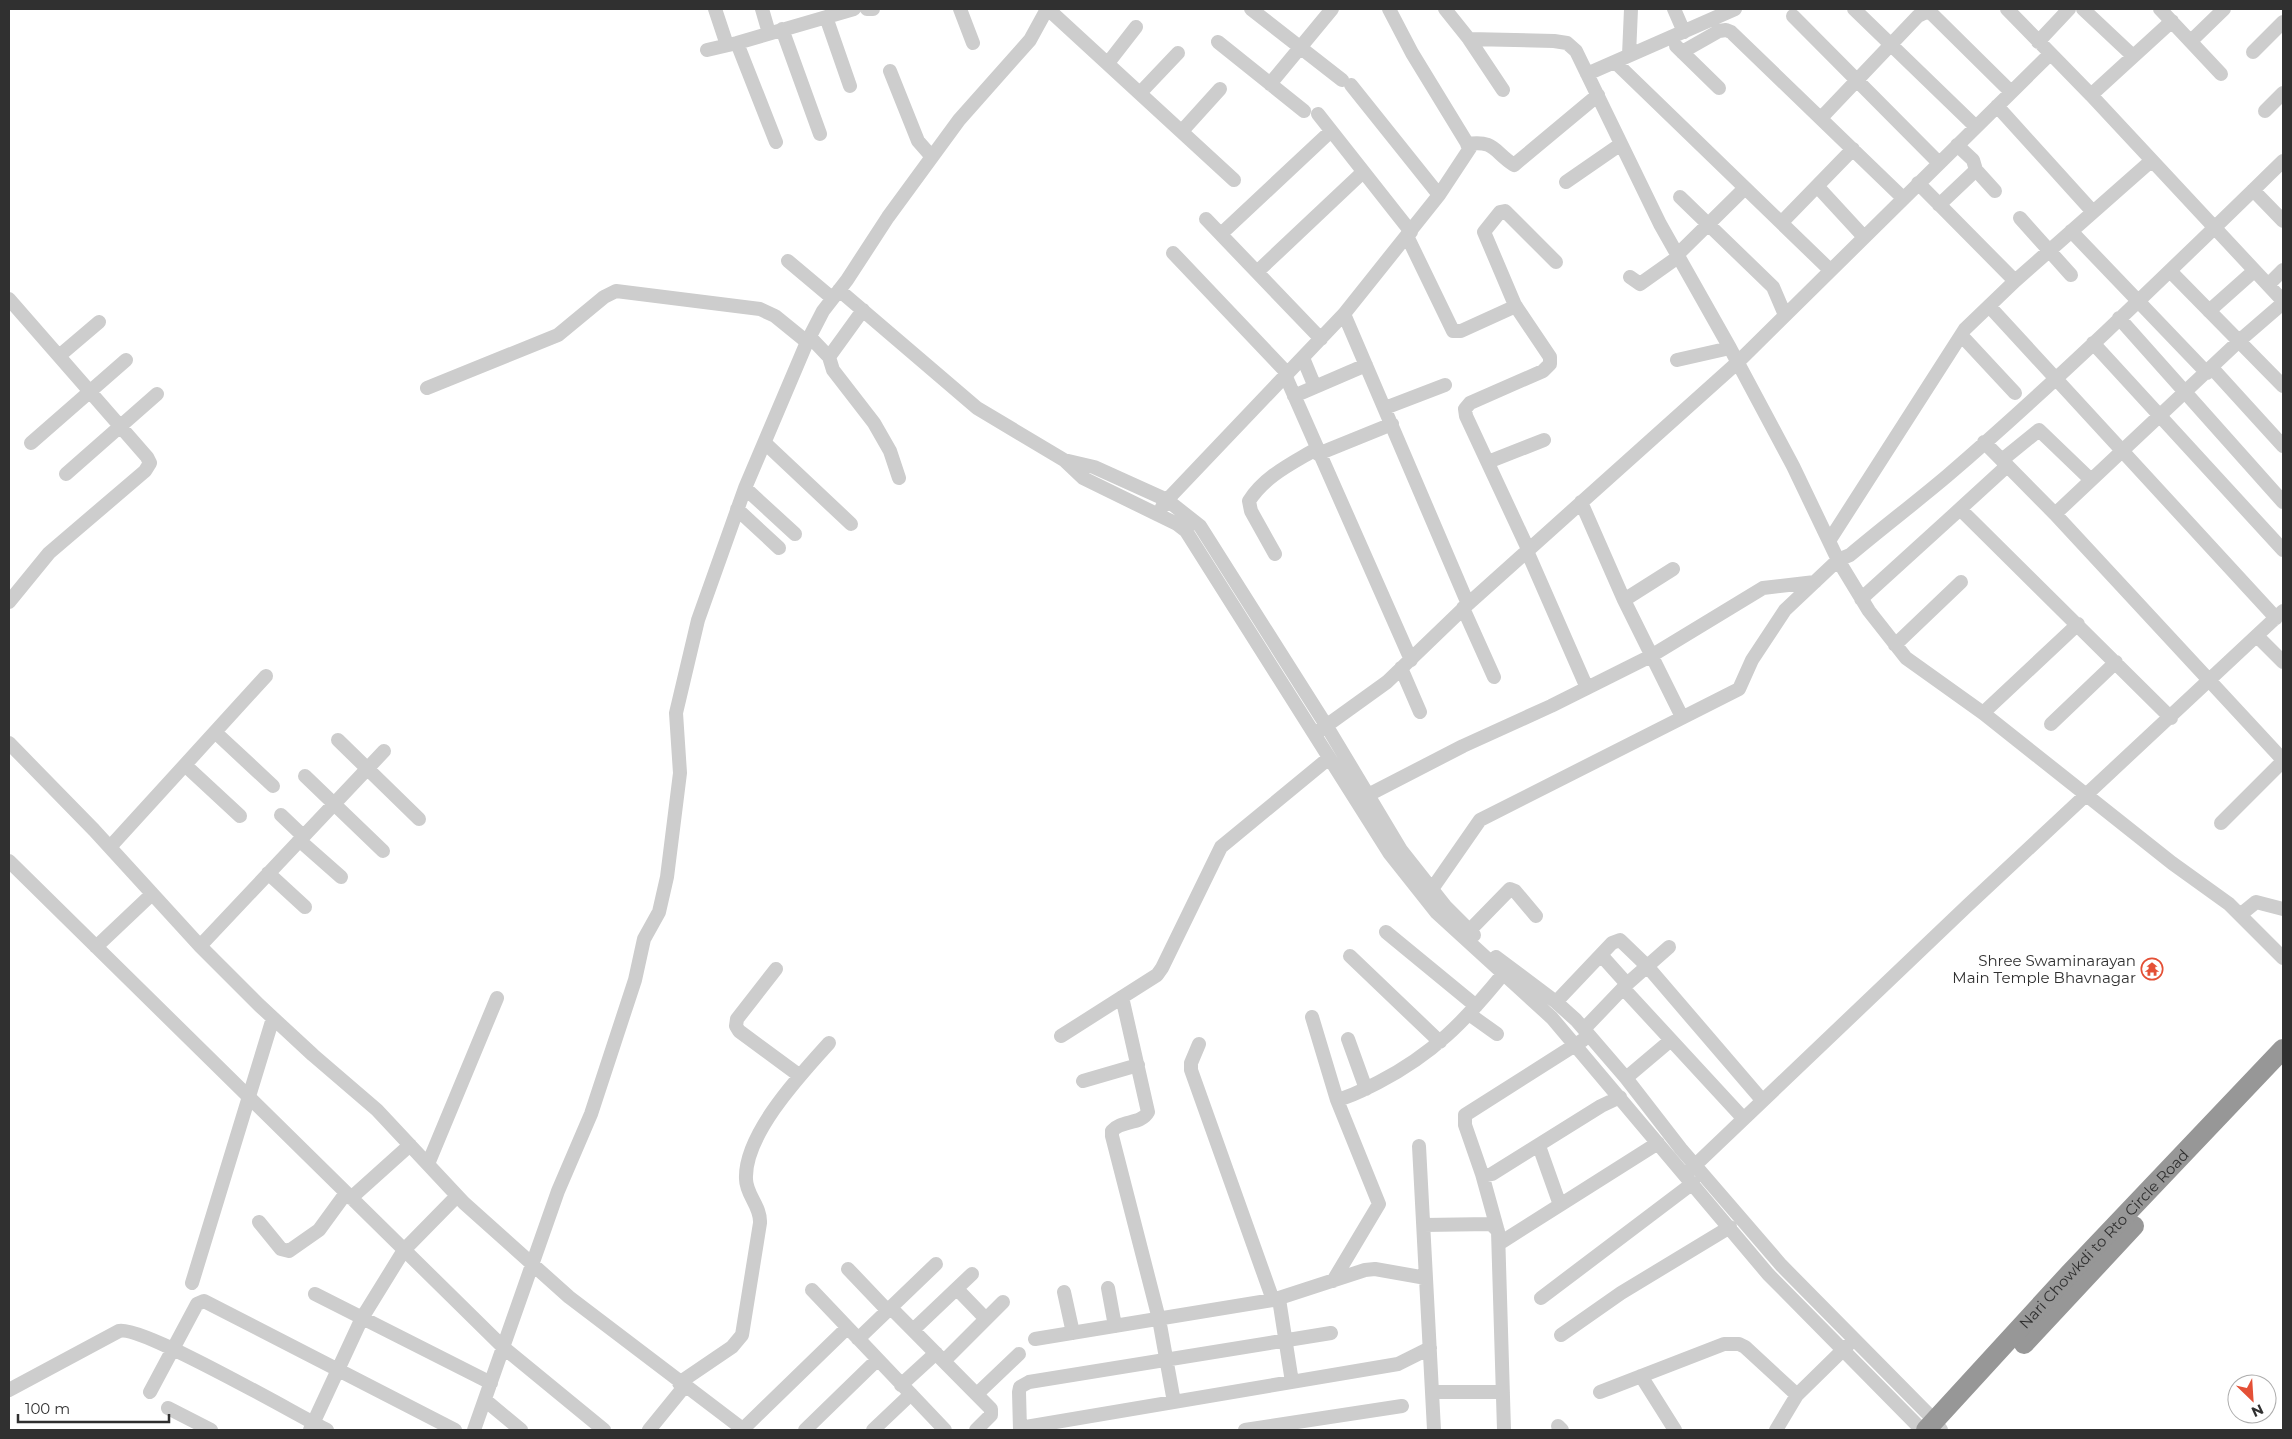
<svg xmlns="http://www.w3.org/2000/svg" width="2292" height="1439" viewBox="0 0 2292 1439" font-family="Montserrat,sans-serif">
<rect width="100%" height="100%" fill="#fff"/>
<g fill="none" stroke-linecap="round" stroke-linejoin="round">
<!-- minor -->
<path stroke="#cdcdcd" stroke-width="14" d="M 715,9 L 727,45
M 762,9 L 769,33
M 867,9 L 873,9
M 960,9 L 973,43
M 1048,9 L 1234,180
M 1251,9 L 1342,80
M 1445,9 L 1469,39 L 1554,41 L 1567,43 L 1576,51 L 1660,224 L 1730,348 L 1793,466 L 1838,560 L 1869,611 L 1906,658 L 1983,713 L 2172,863 L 2229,904 L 2283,958
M 1674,9 L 1684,32
M 1854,9 L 1976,127
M 2007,9 L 2091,95 L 2283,301
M 2083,9 L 2133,56
M 2160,9 L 2221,74
M 1793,16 L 1939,163
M 826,17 L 850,86
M 782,29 L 820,134
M 1469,39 L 1503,90
M 2191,41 L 2224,9
M 1218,42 L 1304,111
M 2038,42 L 2069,9
M 737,43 L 776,142
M 1676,46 L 1719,88
M 707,50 L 737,43 L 854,9
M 1682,52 L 1719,31 L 1726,30 L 1731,32 L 1903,198
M 2253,52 L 2283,22
M 1629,55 L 1631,9
M 1615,62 L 1830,270
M 1108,63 L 1136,27
M 890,71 L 918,141 L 932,157
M 1587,74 L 1735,9
M 1270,84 L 1332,9
M 1351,85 L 1439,195
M 1140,93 L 1178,53
M 2091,95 L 2172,21
M 1997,106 L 2093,212
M 2265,111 L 2283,93
M 1318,114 L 1411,232
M 1821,118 L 1918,16 L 1926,12 L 1931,13 L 2011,92
M 1182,131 L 1220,89
M 1467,144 C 1495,140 1493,151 1514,165 L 1598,95
M 1957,145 L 1973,160 L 1976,170 L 1995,191
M 1566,182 L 1621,144
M 1918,183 L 2015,281
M 1817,186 L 1864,237
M 2253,190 L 2283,221
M 1680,197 L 1773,287 L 1785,315
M 1939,205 L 1976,170
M 2020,218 L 2071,275
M 1206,219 L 1321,339
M 1782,222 L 1853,149
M 2071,231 L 2207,373
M 1221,234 L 1331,131
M 1407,236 L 1453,331 L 1461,331 L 1516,306
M 1173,253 L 1288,374
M 1677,255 L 1745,188
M 788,261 L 832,298
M 2170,271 L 2283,386
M 1257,272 L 1363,172
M 1630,277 L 1640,284 L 1678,257
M 2268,285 L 2283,270
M 839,290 L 977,408 L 1064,460 L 1083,478 L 1177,524 L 1186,531 L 1390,854 L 1436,912 L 1552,1018 L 1768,1274 L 1922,1430
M 9,299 L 147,457 L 150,463 L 145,471 L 49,553 L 9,602
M 1989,306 L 2276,618
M 2209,311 L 2254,271
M 1344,314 L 1468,604
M 2119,318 L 2283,502
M 1961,335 L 2015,393
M 810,337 L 829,357 L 833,370 L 874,423 L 890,451 L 899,478
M 2093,343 L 2283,550
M 59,356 L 99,322
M 829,357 L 863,310
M 1303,358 L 1315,387
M 1677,360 L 1730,348
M 2212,368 L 2283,446
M 1286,377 L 1411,660
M 427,388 L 558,335 L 604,297 L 616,291 L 760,309 L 775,316 L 807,342
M 1294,396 L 1366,365
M 1385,408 L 1445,385
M 1984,442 L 2055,514 L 2283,760
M 31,443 L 126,360
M 765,443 L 851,524
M 1318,454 L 1392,424
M 1064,460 L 1094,467 L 1167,500 L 1200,526 L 1326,725 L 1401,850 L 1446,907 L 1474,935
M 2002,460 L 2039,430 L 2091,480
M 1488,462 L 1544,440
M 66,474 L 157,394
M 745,488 L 795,534
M 1581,502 L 1624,600 L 1682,717
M 1162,507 L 1167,500 L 1344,314 L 1439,195 L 1470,148 L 1412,53 L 1389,9
M 737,509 L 779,548
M 1960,509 L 2007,466
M 2055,514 L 2239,341 L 2283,303
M 1829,541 L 1965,329 L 2015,281 L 2151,161
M 1528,549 L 1466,416 L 1465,409 L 1470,403 L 1543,371 L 1550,364 L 1550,357 L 1515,305 L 1484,232 L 1500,212 L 1505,211 L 1556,262
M 1527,551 L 1587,688
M 1275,554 L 1251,511 L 1249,501 C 1265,476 1291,464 1316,449
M 1861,599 L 1960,509 L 2171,718
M 1624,600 L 1673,569
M 1463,608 L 1494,677
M 2257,636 L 2283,662
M 1895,645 L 1961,582
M 1401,668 L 1420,712
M 1983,713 L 2078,624
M 2051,724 L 2116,662
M 1319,731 L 1387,682 L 1468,604 L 1738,362 L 2050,54
M 215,732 L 273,786
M 338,740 L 419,819
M 9,743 L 94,830 L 200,946 L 259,1005 L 313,1055 L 377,1110 L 464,1203 L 569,1297 L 744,1430
M 185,765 L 240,816
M 305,776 L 383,851
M 1368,795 L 1463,746 L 1551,706 L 1651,656 L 1763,588 L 1815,582
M 281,815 L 303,836
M 2221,823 L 2283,761
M 299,840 L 341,877
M 110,847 L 266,676
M 9,861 L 504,1348 L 604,1430
M 268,873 L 305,907
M 1426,895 L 1432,889 L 1480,820 L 1739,689 L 1752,660 L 1785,610 L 1838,560 L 1850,555 C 1882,528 1915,503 1947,476 C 2063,376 2173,268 2283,161
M 2240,915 L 2256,902 L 2283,909
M 1469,931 L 1510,889 L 1515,891 L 1536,916
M 1386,932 L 1476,1006
M 200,946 L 384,751
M 96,947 L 152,894
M 1601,955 L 1627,984
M 1350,956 L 1440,1042
M 1496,957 L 1556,1002 L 1576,1020 L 1626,1078 L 1681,1149 L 1781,1265 L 1935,1421 L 1941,1430
M 776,969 L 737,1019 L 736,1026 L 739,1031 L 800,1076
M 1623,988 L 1743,1118
M 1122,997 L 1148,1112 C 1141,1125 1121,1120 1112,1131 L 1112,1136 L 1159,1319 L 1174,1402
M 1556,1002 L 1612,943 L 1620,940 L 1647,966 L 1762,1100
M 1469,1014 L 1497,1034
M 1312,1017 L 1337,1100 L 1379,1204 L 1333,1281
M 1584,1029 L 1627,984 L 1669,947
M 1061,1036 L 1157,975 L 1162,968 L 1221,847 L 1329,758
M 1348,1039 L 1366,1089
M 1199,1044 L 1191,1063 L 1191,1070 L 1273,1300
M 1626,1078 L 1671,1040
M 1083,1081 L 1138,1065
M 1337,1100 C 1353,1096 1365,1089 1379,1082 C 1433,1054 1465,1021 1503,974
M 1419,1146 L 1434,1430
M 1539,1146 L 1560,1205
M 428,1164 L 497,998
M 1689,1171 L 1967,906 L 2283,611
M 1483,1176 L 1492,1174 L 1601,1106 L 1620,1097
M 351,1198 L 410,1145
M 259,1222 L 281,1249 L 289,1251 L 319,1230 L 346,1193
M 1424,1225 L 1491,1224 L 1498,1231 L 1504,1430
M 1497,1228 L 1482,1174 L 1465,1125 L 1465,1115 L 1583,1040
M 1500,1243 L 1658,1143
M 848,1269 L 888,1311
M 192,1283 L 273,1018
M 1108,1288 L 1115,1326
M 957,1289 L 986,1319
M 812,1290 L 945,1430
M 1064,1292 L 1073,1333
M 315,1294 L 491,1383
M 1541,1298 L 1693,1183
M 1279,1299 L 1292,1382
M 891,1308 L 991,1409 L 991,1415 L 976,1430
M 913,1330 L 972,1274
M 1561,1335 L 1621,1293 L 1730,1227
M 858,1339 L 936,1264
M 1035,1339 L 1273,1300 L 1365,1270 L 1375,1269 L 1426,1278
M 944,1361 L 1003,1302
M 1641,1376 L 1675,1430
M 679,1383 L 732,1347 L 742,1335 L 760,1223 C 761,1206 746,1195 746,1179 C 744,1135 800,1075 829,1043
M 901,1385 L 936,1353
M 9,1390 L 119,1331 C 140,1324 297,1415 327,1430
M 150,1392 L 197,1304 L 204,1301 L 455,1430
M 1432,1392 L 1503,1392
M 1600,1392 L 1724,1344 L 1739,1344 L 1745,1347 L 1797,1395
M 977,1394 L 1019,1354
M 485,1400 L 521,1430
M 168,1408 L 211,1430
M 1558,1426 L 1562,1430
M 1020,1428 L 1398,1364 L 1430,1348
M 743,1429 L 847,1328
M 310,1430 L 362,1318 L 404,1250 L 457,1196
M 474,1430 L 558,1191 L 591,1114 L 635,980 L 644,939 L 659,912 L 667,877 L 680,773 L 676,713 L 698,620 L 745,488 L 807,342 L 823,311 L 847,280 L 888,217 L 959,120 L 1030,40 L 1047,9
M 649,1430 L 684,1387
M 805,1430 L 877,1360
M 873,1430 L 911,1394
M 1020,1430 L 1019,1392 L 1020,1387 L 1029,1382 L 1331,1333
M 1245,1430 L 1402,1406
M 1776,1430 L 1797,1395 L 1848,1345"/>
<!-- highway -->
<g stroke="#979797" stroke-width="20">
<path d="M 2024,1344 L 2134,1226"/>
<path id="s1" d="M 1926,1430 L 2069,1274 L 2283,1049"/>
</g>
</g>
<!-- icons -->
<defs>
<g id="temple-ring" transform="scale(1.125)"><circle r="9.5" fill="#fff" stroke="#e45036" stroke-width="1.5"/><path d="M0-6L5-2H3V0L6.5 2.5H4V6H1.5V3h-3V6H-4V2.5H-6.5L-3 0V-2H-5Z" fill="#e45036"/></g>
</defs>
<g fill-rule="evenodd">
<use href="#temple-ring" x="2152" y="969"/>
</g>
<g text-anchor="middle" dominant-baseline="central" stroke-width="5" stroke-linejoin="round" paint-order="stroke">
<!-- poi labels -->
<g font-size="15" fill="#303030" stroke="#fff" text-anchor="end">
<text x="2136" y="960">Shree Swaminarayan<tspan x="2136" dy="17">Main Temple Bhavnagar</tspan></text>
</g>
<!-- street labels -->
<g font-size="15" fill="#303030" stroke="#fff">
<text stroke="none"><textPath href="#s1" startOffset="261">Nari Chowkdi to Rto Circle Road</textPath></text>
</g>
</g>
<!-- border -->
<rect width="2292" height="1439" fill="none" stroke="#303030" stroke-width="20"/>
<!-- north arrow -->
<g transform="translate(2252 1399) rotate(155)"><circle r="24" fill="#ffffff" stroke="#acacac"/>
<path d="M0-4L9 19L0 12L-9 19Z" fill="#e45036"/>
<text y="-8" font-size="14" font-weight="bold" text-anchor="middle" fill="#303030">N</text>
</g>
<!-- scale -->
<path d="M18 1414v8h151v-8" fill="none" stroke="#303030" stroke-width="2.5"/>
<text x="25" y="1414" font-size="15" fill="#303030" stroke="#ffffff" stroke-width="4" paint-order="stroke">100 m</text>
</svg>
